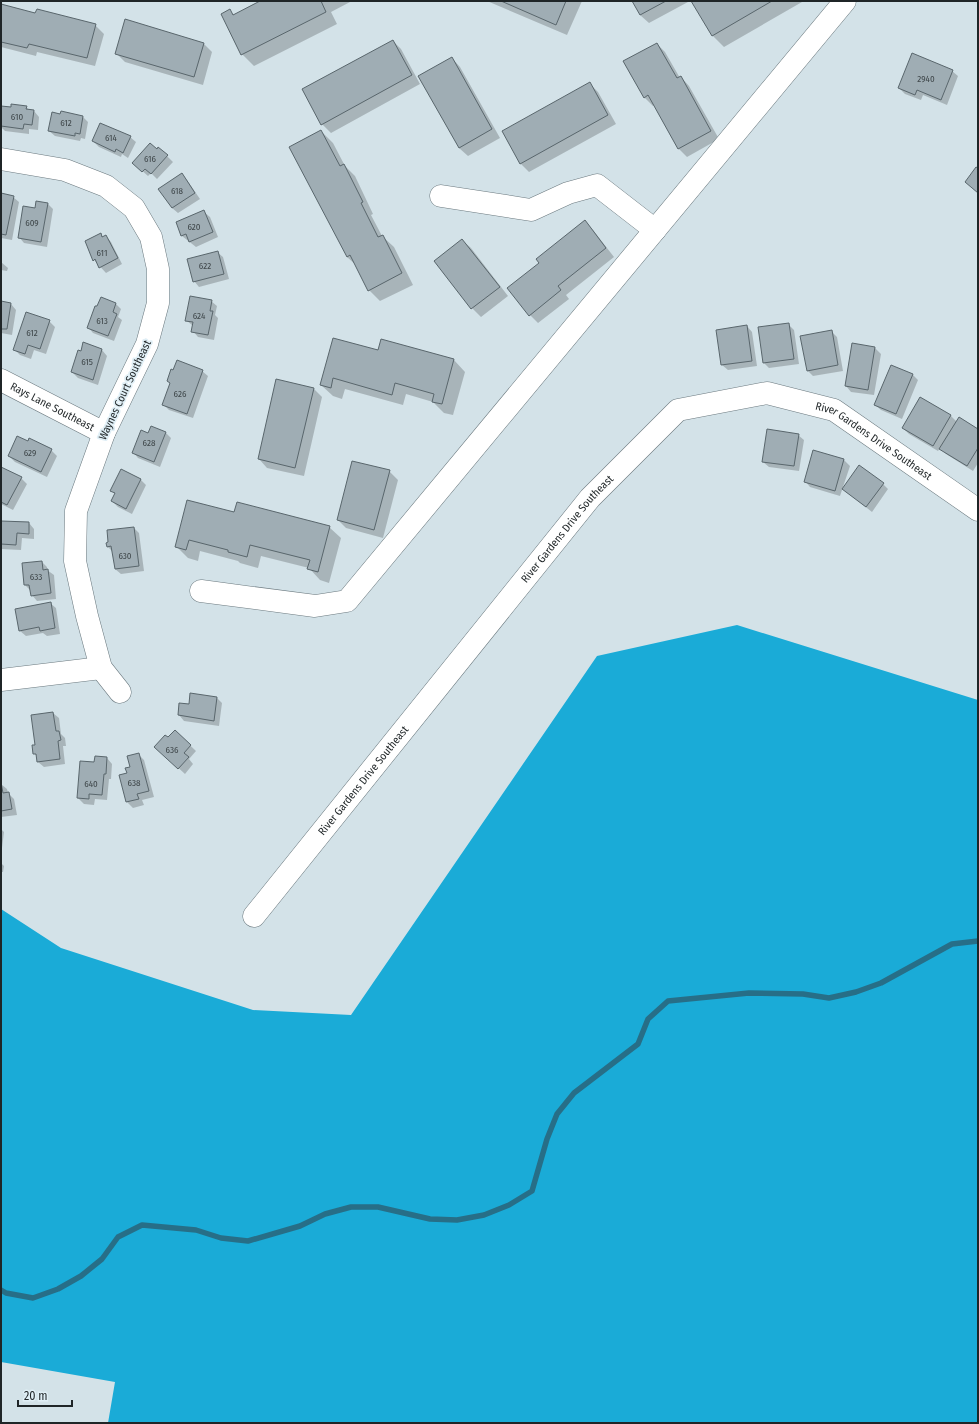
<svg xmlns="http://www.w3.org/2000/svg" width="979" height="1424" viewBox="0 0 979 1424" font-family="'Fira Sans Condensed',sans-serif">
<rect width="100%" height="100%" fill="#d3e2e8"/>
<!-- forest -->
<path fill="#1aabd7" d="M 737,625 L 978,700 L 978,1423 L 108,1423 L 115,1382 L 1,1362 L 1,909 L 61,948 L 253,1010 L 351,1015 L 597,656 Z"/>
<!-- shadow -->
<path fill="#0003" d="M 262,1 L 352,1 L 331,12 L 337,24 L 254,66 L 242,54 L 230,11 L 234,15 Z
M 487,1 L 582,1 L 567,35 Z
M 633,1 L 688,1 L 688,2 L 649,23 L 640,15 Z
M 692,1 L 801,1 L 802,2 L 724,47 L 713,36 Z
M 1,5 L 36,14 L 95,25 L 104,34 L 95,66 L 37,52 L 36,56 L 1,47 Z
M 393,41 L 401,49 L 420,84 L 331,133 L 322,124 Z
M 204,44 L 212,52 L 203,85 L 125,62 L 116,53 Z
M 657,44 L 665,52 L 680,78 L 681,77 L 689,86 L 719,139 L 687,157 L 679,149 L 654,105 L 653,106 L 644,97 Z
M 452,58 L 460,67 L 500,138 L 468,156 L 459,148 Z
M 952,71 L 958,76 L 947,105 L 923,95 L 921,100 L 905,94 L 899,88 Z
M 589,83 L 598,92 L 616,124 L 529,172 L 521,164 Z
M 26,107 L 30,111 L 34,111 L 39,117 L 38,130 L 29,129 L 29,134 L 5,131 L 1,127 L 1,111 L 12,108 Z
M 61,115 L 83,117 L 88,122 L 85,139 L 81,138 L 80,141 L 55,136 L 49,131 Z
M 321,131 L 333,143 L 345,166 L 355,176 L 373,214 L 371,215 L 382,236 L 394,247 L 413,285 L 380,301 L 369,290 L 357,266 L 347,257 Z
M 130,137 L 136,142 L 128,158 L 122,154 L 121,157 L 99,147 L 93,141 Z
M 157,150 L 167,156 L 173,162 L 157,179 L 151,173 L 148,176 L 139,168 Z
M 181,175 L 187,180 L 200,199 L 178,213 L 172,208 L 160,189 Z
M 1,196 L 13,197 L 19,202 L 12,240 L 1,238 Z
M 37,202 L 48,204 L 53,209 L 47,247 L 24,243 L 19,237 L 35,209 Z
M 204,212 L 210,217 L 218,237 L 196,247 L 182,236 L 177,223 Z
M 584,221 L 593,230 L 614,257 L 566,295 L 569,299 L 538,323 L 530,315 L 540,263 Z
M 100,234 L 103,237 L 106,236 L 111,242 L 122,264 L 106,273 L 94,260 Z
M 462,240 L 471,248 L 508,296 L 481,317 L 472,308 L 435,261 Z
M 217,252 L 223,257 L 229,279 L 199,287 L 194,281 Z
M 1,262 L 8,268 L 7,271 L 1,270 Z
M 211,301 L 217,306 L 215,315 L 218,318 L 214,340 L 198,337 L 193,331 L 193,326 L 186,320 Z
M 1,302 L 11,304 L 16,310 L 12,335 L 1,333 Z
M 116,304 L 121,309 L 118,317 L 122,320 L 114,341 L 93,333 L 88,327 L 98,308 Z
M 49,321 L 55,327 L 46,354 L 34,350 L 31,359 L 20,355 L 14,349 Z
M 788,324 L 794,330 L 799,364 L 769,368 L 764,363 Z
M 747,326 L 752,332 L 757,366 L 728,370 L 722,365 Z
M 831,331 L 837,337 L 843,371 L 813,376 L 808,371 Z
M 84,344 L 102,350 L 107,356 L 98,385 L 78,378 L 72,372 L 82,352 Z
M 853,344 L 875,348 L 881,354 L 874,395 L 851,392 L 846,386 Z
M 379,351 L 454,360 L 465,372 L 453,415 L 444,413 L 433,402 L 406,394 L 403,405 L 345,389 L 342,399 L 333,396 L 321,385 Z
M 202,371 L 208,376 L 193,418 L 169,410 L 164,405 Z
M 912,374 L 918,380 L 902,419 L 881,410 L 875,405 Z
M 314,389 L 322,397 L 304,476 L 267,468 L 259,459 Z
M 920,398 L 951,416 L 957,422 L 978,430 L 978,463 L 973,471 L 946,454 L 940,448 L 938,451 L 909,434 L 903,428 Z
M 166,433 L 171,438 L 160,467 L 138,458 L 133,452 L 148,434 Z
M 798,435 L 804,440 L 799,471 L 769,467 L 763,462 Z
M 51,450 L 57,456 L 47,477 L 15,462 L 9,456 Z
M 814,451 L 844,460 L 850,466 L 840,496 L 810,487 L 805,481 Z
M 1,468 L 21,478 L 27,484 L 13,510 L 1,504 Z
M 389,471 L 398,480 L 383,538 L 346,528 L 338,520 Z
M 141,480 L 146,485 L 132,514 L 118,507 L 112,501 L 116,494 L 112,490 Z
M 883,484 L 888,489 L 872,512 L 843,489 Z
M 235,514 L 329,527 L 341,538 L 329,583 L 320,580 L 309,568 L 261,556 L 258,568 L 240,563 L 238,561 L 200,551 L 198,561 L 188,558 L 177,547 Z
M 1,522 L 29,523 L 34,529 L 34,539 L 22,538 L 21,550 L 1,549 Z
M 134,528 L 139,533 L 144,571 L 121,574 L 115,569 L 113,552 L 107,546 Z
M 42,562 L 47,567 L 47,570 L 54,575 L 56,599 L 37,601 L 32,595 L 31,591 L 25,585 Z
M 50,603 L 56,608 L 60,634 L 47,636 L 43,633 L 26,636 L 20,631 Z
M 217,698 L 222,703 L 219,726 L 184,721 L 179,715 L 190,705 Z
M 53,713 L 59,718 L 61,734 L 65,738 L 66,746 L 63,746 L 65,764 L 44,767 L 38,762 L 37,756 L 34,753 L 36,746 Z
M 175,731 L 196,751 L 189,759 L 193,764 L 185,774 L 161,752 L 168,739 Z
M 138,754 L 144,760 L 154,797 L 142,800 L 144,805 L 133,808 L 127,802 L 120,776 L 128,774 Z
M 107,758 L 112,764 L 111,779 L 109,779 L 107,800 L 95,799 L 94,805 L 84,804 L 78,798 L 95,763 Z
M 1,784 L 7,789 L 8,793 L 14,799 L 17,815 L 1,817 Z
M 1,829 L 4,832 L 1,856 Z
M 1,863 L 4,866 L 3,872 L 1,872 Z"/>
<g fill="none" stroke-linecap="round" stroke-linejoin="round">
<!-- stream -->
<path stroke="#276e87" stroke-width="5.5" d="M 1,1290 L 6,1293 L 33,1298 L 58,1289 L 81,1276 L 102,1259 L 118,1237 L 142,1225 L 196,1230 L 221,1238 L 248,1241 L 300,1226 L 325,1214 L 351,1207 L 378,1207 L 430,1219 L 457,1220 L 484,1215 L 509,1205 L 532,1191 L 547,1139 L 557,1114 L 574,1093 L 638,1044 L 648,1019 L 668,1001 L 749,993 L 803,994 L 829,998 L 856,992 L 881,983 L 952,944 L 978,941"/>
</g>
<!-- building -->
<path fill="#9fadb4" stroke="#59666c" d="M 260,1 L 321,1 L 326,12 L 241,55 L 221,14 L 230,9 L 233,15 Z
M 501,1 L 566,1 L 556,25 Z
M 632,1 L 666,1 L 640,15 Z
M 691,1 L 772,1 L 712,36 Z
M 1,4 L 35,13 L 37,9 L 96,24 L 87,58 L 29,44 L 27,48 L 1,42 Z
M 125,19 L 204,43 L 194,77 L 115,54 Z
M 393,40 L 412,75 L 321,125 L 302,89 Z
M 657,43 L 677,78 L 681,76 L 711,131 L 678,149 L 648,95 L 644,98 L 623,61 Z
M 912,53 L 953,70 L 941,100 L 917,90 L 915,95 L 898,88 Z
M 452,57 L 492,129 L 459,148 L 418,76 Z
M 590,82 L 608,115 L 520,164 L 502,131 Z
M 11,104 L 27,106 L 26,109 L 34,110 L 32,125 L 24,124 L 23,129 L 1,126 L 1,106 L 11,107 Z
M 61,111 L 83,116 L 80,134 L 75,133 L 75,136 L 48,131 L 52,112 L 60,114 Z
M 100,123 L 131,136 L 123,153 L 116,149 L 115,152 L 92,141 Z
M 321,130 L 340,166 L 344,164 L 363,202 L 361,203 L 378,237 L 383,235 L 402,273 L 368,291 L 350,255 L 347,257 L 289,147 Z
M 150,143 L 157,149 L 158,147 L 168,155 L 151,174 L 145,169 L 142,172 L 132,163 Z
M 976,167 L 978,168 L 978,193 L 965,182 Z
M 182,173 L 195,193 L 172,208 L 158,189 Z
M 1,193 L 14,196 L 6,235 L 1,234 Z
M 36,201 L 48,203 L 41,242 L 18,238 L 23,206 L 35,208 Z
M 204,210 L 213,232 L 189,242 L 186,234 L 181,236 L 176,222 Z
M 585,220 L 606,248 L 558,286 L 561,290 L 529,316 L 507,288 L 539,263 L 536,259 Z
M 101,233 L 102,237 L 106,235 L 118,258 L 99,268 L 95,259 L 93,261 L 85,241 Z
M 462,239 L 500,287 L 471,309 L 434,261 Z
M 218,251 L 224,274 L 193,282 L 187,259 Z
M 190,296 L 212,300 L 210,311 L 213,311 L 208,335 L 191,332 L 193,322 L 185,321 Z
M 101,297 L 116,303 L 113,312 L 117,314 L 108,336 L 87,328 L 95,306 L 97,306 Z
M 1,301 L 11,303 L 7,329 L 1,329 Z
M 26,312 L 50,320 L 40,349 L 28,345 L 25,354 L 13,350 Z
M 789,323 L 794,359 L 763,363 L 758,327 Z
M 747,325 L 752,361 L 721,365 L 716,330 Z
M 832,330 L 838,365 L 807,371 L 800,336 Z
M 333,338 L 378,350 L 381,339 L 454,359 L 442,404 L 432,402 L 434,394 L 395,383 L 392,395 L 333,378 L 331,388 L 320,385 Z
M 83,342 L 102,349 L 93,380 L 71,372 L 78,350 L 81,351 Z
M 852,343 L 875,347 L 868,390 L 845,386 Z
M 177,360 L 203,370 L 187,414 L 162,405 L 170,383 L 167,381 L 171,369 L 173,370 Z
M 891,365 L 913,374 L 896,414 L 874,405 Z
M 276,379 L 314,388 L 295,468 L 258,459 Z
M 920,397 L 951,415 L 933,446 L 902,428 Z
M 959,417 L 978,429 L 978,448 L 967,466 L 939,449 Z
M 151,426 L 166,432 L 154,462 L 132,453 L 141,430 L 148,433 Z
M 767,429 L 799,434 L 794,466 L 762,462 Z
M 17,436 L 28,441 L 29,438 L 52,449 L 41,472 L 8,456 Z
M 813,450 L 844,459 L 835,491 L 804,482 Z
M 352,461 L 390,470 L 374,530 L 337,520 Z
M 859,465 L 884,483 L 866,507 L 842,489 Z
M 1,467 L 22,477 L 7,505 L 1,502 Z
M 121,469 L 141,479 L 126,509 L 111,501 L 115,493 L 110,491 Z
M 187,500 L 234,512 L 237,502 L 330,526 L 318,572 L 307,569 L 310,560 L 250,545 L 247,557 L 228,552 L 228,550 L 189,540 L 186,550 L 175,547 Z
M 1,521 L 29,522 L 29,534 L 17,533 L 16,545 L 1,544 Z
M 134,527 L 139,566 L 115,569 L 111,546 L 107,547 L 106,543 L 108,542 L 107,530 Z
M 42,561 L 43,570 L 48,569 L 51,593 L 31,596 L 29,585 L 24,585 L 22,563 Z
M 51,602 L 55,628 L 40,631 L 39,627 L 19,631 L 15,609 Z
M 190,693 L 217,697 L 214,721 L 178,715 L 179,703 L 189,704 Z
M 53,712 L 56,731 L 59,731 L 61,740 L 58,741 L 60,759 L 37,762 L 36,754 L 33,754 L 32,745 L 35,745 L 31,715 Z
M 175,730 L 191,745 L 184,753 L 189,757 L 178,769 L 154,747 L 165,735 L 168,737 Z
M 139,753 L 149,791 L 137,794 L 139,799 L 126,802 L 119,775 L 127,773 L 125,768 L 130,767 L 127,756 Z
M 95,756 L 107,757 L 106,774 L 104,774 L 102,795 L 89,794 L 89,799 L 77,798 L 80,761 L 94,762 Z
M 1,783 L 3,793 L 9,792 L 12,809 L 1,811 Z"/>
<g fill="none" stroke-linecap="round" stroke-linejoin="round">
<!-- minor casing -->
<g stroke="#6b797f" stroke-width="23">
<g id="minor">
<path d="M 1,159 L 65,170 L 106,186 L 134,208 L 151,237 L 158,269 L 158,303 L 147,344 L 104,433 L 76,511 L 75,561 L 87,616 L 101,668 L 120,692"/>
<path d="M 441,196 L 531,210 L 568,193 L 597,185 L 655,230"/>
<path id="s1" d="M 1,380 L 104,433"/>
<path d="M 201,591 L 315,606 L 347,601 L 845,1"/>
<path d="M 1,680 L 101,668"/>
<path id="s2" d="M 254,916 L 590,498 L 678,410 L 767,393 L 834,410 L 978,510"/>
</g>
</g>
<!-- minor -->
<use href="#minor" stroke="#fff" stroke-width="22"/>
</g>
<g text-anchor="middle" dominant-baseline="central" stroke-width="3.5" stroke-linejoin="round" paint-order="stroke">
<!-- number labels -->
<g font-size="9" fill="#3f474a">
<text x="926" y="79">2940</text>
<text x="17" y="117">610</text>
<text x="66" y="123">612</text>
<text x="111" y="138">614</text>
<text x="150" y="159">616</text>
<text x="177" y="191">618</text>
<text x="32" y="223">609</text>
<text x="194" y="227">620</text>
<text x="102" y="253">611</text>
<text x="205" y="266">622</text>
<text x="199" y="316">624</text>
<text x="102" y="321">613</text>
<text x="32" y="333">612</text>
<text x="87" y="362">615</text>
<text x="180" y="394">626</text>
<text x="149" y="443">628</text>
<text x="30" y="453">629</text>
<text x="125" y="556">630</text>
<text x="36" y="577">633</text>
<text x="172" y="750">636</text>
<text x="134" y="783">638</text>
<text x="91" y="784">640</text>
</g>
<!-- street labels -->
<g font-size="11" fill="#1f2527" stroke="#e0eff6">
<text transform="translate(125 390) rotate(-65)">Waynes Court Southeast</text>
<text stroke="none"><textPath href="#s1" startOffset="58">Rays Lane Southeast</textPath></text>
<text stroke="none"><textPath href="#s2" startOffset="870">River Gardens Drive Southeast</textPath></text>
<text stroke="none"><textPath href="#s2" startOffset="498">River Gardens Drive Southeast</textPath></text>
<text stroke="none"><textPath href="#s2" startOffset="174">River Gardens Drive Southeast</textPath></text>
</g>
</g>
<!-- border -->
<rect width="979" height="1424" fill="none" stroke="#1f2527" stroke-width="4"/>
<!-- scale -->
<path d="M18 1400v6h54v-6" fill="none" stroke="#1f2527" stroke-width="2"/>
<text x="24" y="1400" font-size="12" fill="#1f2527" stroke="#e0eff6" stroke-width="3" paint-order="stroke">20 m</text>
</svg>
